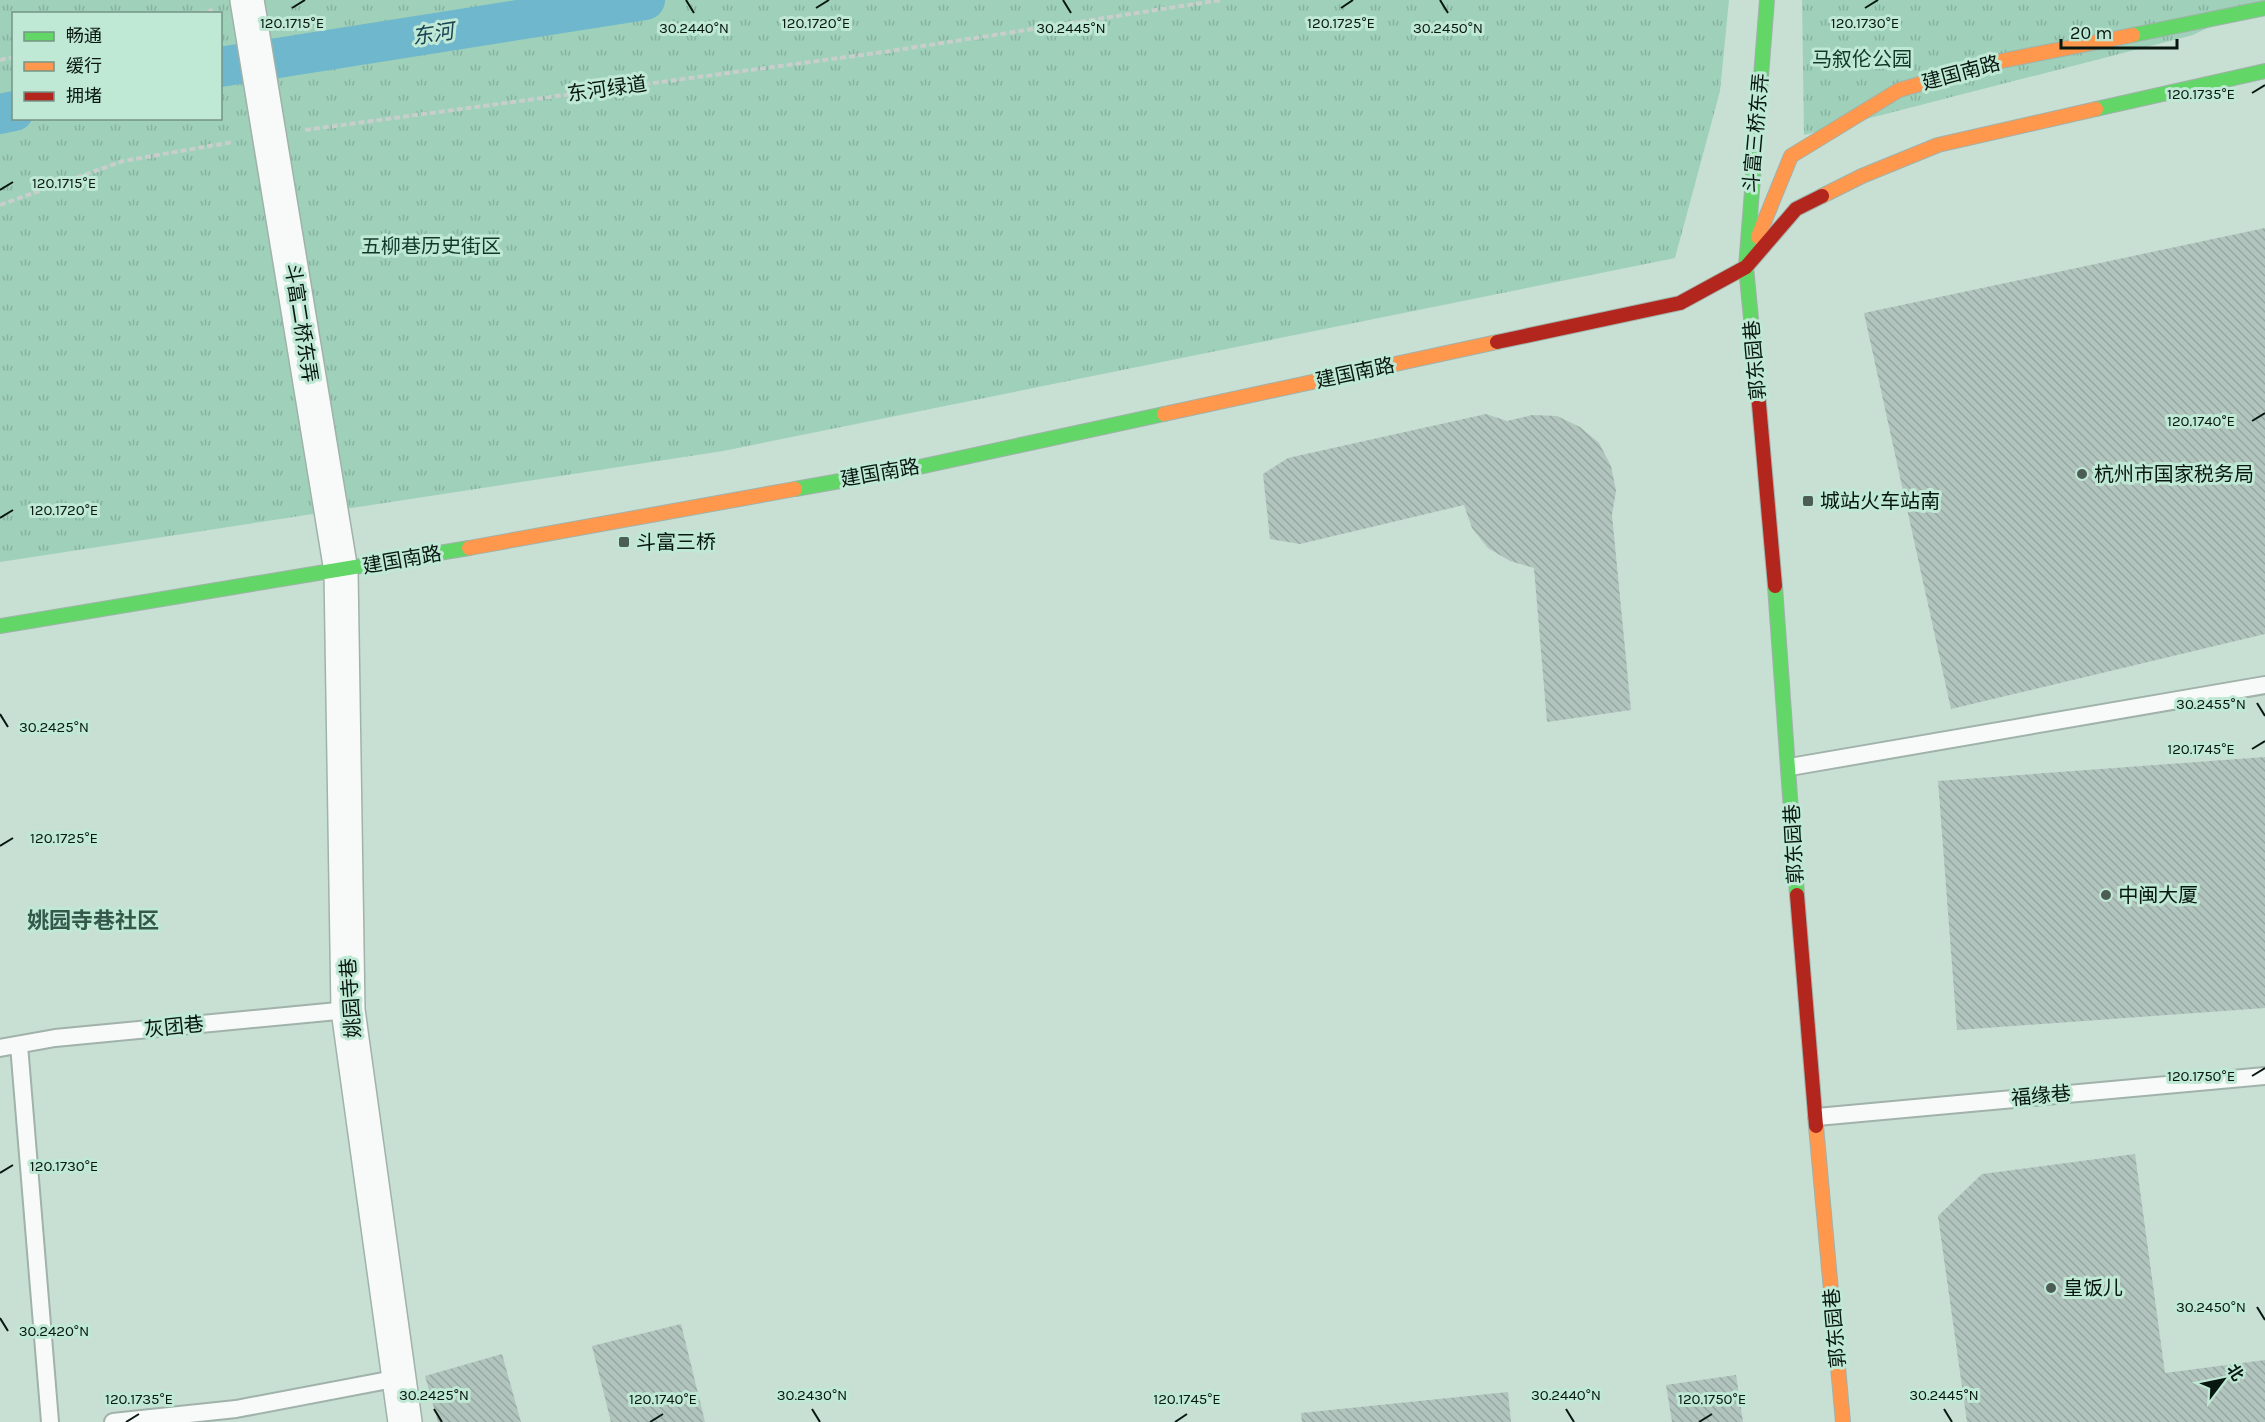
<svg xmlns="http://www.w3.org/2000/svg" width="2265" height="1422" viewBox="0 0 2265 1422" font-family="Karla,'Noto Sans SC',sans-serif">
<defs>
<pattern id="park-tufts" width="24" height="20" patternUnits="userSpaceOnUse" patternTransform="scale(1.5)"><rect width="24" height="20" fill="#9ed0ba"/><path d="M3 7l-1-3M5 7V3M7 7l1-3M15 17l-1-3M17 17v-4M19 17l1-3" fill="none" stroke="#87b29f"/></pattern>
<pattern id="building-back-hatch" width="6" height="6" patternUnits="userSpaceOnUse" patternTransform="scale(1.5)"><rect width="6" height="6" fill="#b1c5be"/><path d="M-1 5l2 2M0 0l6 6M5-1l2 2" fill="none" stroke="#97a8a2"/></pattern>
</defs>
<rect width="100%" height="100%" fill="#c8dfd4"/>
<!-- park -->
<path fill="url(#park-tufts)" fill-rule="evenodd" d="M 0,0 L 1729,0 L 1720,91 L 1675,258 L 723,451 L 0,562 ZM 14,14 L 220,14 L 220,118 L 14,118 Z
M 1802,0 L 2265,0 L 2193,35 L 1804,135 Z"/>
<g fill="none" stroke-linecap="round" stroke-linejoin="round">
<!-- canal -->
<path stroke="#6eb7cc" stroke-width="40" d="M 220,67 L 645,0
M 0,114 L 14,111"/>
</g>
<!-- building -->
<path fill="url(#building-back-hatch)" d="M 2265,228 L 2265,634 L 1951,709 L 1864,313 Z
M 1486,414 L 1507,421 L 1532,415 L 1557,416 L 1580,427 L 1599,443 L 1611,466 L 1616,491 L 1612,515 L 1631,710 L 1547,722 L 1534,568 L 1510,561 L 1488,548 L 1472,528 L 1464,505 L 1300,544 L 1270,539 L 1263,474 L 1288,458 Z
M 2265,757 L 2265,1008 L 1957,1030 L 1938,781 Z
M 2135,1154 L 2165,1373 L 2265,1360 L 2265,1422 L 1967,1422 L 1938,1216 L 1982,1174 Z
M 681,1324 L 705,1422 L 611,1422 L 592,1346 Z
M 502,1354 L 521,1422 L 438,1422 L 425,1376 Z
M 1736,1375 L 1743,1422 L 1672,1422 L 1666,1385 Z
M 1508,1392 L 1511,1422 L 1302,1422 L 1301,1413 Z"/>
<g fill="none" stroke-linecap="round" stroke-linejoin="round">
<!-- lane casing -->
<g stroke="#a0b2aa" stroke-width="20">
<path id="lane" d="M 1790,767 L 2265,685
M 19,1045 L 50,1422
M 0,1048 L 55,1038 L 348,1010
M 1817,1117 L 2265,1076
M 113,1422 L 236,1409 L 399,1378"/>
</g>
<!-- street casing -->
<g stroke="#a0b2aa" stroke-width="36">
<path id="street" d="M 247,0 L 341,571 L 348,1010 L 405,1422"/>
</g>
<!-- fast casing -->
<g stroke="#a0b2aa" stroke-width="16">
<path id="fast" d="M 2133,35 L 2265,8
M 2096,109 L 2265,71
M 1756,370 L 1746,267 L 1767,0
M 795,489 L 919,467 L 1164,414
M 1775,586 L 1797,895
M 0,626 L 469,548"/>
</g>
<!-- slow casing -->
<g stroke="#a0b2aa" stroke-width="16">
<path id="slow" d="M 1822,196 L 1862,176 L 1938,145 L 2096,109
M 1758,237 L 1791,156 L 1899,90 L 2001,61 L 2133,35
M 1164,414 L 1497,342
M 469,548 L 795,489
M 1816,1126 L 1843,1422"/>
</g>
<!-- jam casing -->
<g stroke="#a0b2aa" stroke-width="16">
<path id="jam" d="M 1497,342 L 1680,303 L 1746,267 L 1796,209 L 1822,196
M 1756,370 L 1775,586
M 1797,895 L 1816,1126"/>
</g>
<!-- path -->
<path stroke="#c7cecb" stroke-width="4" stroke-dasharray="6 3" stroke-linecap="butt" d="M 199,14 L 213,10
M 0,60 L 14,57
M 305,130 L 884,52 L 1221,0
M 0,205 L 123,161 L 233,142"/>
<!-- lane -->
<use href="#lane" stroke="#f7faf9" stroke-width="16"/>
<!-- street -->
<use href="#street" stroke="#f7faf9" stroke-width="33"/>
<!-- fast -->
<use href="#fast" stroke="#63d668" stroke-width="14"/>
<!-- slow -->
<use href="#slow" stroke="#ff974d" stroke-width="14"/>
<!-- jam -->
<use href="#jam" stroke="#b3261e" stroke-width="14"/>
</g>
<!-- ticks -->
<path fill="none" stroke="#081710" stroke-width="2" d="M 686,0 L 694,13M 1063,0 L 1071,13M 1440,0 L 1448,13M 292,8 L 305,0M 816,8 L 829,0M 1341,8 L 1353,0M 1865,8 L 1878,0M 2252,93 L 2265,85M 0,190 L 13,182M 2252,421 L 2265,413M 0,518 L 13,510M 2257,703 L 2265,716M 0,714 L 8,727M 2252,749 L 2265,741M 0,846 L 13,838M 2252,1076 L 2265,1068M 0,1173 L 13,1165M 2257,1307 L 2265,1320M 0,1318 L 8,1331M 434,1409 L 442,1422M 812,1409 L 820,1422M 1566,1409 L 1574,1422M 1944,1409 L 1952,1422M 126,1422 L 139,1414M 650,1422 L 663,1414M 1175,1422 L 1187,1414M 1699,1422 L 1712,1414"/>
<!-- markers -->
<g fill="#4b5d55" stroke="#bfe8d5" stroke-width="2">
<circle cx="2082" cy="474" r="6"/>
<rect x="1802" y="495" width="12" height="12" rx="3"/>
<rect x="618" y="536" width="12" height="12" rx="3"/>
<circle cx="2106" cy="895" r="6"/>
<circle cx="2051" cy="1288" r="6"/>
</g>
<g text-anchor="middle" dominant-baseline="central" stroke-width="6" stroke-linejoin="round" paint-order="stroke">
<!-- park labels -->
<g font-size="20" fill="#11392a" stroke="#bfe8d5">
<text x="1862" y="59">马叙伦公园</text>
<text x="431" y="246">五柳巷历史街区</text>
</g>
<!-- street labels -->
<g font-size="20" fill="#081710" stroke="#bfe8d5">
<text transform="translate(1961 73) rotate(-15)">建国南路</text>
<text transform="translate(607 89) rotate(-8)">东河绿道</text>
<text transform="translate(1756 133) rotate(-85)">斗富三桥东弄</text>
<text transform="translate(301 323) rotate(81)">斗富二桥东弄</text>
<text transform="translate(1755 360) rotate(-95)">郭东园巷</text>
<text transform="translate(1355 373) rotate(-12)">建国南路</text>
<text transform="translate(880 473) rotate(-10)">建国南路</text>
<text transform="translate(402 560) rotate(-10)">建国南路</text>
<text transform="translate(1794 844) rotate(-93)">郭东园巷</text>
<text transform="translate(351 998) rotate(-94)">姚园寺巷</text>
<text transform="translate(174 1027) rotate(-6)">灰团巷</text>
<text transform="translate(2041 1096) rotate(-5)">福缘巷</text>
<text transform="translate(1835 1328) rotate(-95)">郭东园巷</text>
</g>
<!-- poi labels -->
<g font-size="20" fill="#081710" stroke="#bfe8d5" text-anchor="start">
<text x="2094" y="474">杭州市国家税务局</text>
<text x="1820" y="501">城站火车站南</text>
<text x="636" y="542">斗富三桥</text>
<text x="2118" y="895">中闽大厦</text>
<text x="2063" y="1288">皇饭儿</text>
</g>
<!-- water labels -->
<g font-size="21" font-style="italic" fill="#1a4353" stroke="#bfe8d5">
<text transform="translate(433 34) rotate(-9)">东河</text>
</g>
<!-- quarter labels -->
<g font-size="22" font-weight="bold" fill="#34594a" stroke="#bfe8d5">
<text x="93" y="921">姚园寺巷社区</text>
</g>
</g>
<g font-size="15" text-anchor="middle" fill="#081710" stroke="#bfe8d5" stroke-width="6" stroke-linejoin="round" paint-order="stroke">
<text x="292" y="28">120.1715°E</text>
<text x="816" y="28">120.1720°E</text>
<text x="1341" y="28">120.1725°E</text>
<text x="1865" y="28">120.1730°E</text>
<text x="694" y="33">30.2440°N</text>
<text x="1071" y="33">30.2445°N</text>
<text x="1448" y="33">30.2450°N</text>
<text x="2201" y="99">120.1735°E</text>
<text x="64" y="188">120.1715°E</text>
<text x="2201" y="426">120.1740°E</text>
<text x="64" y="515">120.1720°E</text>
<text x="2211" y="709">30.2455°N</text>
<text x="54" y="732">30.2425°N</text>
<text x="2201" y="754">120.1745°E</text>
<text x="64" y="843">120.1725°E</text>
<text x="2201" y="1081">120.1750°E</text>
<text x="64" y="1171">120.1730°E</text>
<text x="2211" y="1312">30.2450°N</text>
<text x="54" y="1336">30.2420°N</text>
<text x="434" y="1400">30.2425°N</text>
<text x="812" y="1400">30.2430°N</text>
<text x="1566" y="1400">30.2440°N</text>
<text x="1944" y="1400">30.2445°N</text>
<text x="139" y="1404">120.1735°E</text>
<text x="663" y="1404">120.1740°E</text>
<text x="1187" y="1404">120.1745°E</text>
<text x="1712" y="1404">120.1750°E</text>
</g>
<!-- legend -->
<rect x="12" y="12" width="210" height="108" fill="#bfe8d5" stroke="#769486" stroke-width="1.5"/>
<rect x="24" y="32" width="30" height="9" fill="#63d668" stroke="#769486" stroke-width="1.5"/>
<text x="66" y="42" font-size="18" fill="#081710">畅通</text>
<rect x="24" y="62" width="30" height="9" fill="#ff974d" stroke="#769486" stroke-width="1.5"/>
<text x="66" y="72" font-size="18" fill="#081710">缓行</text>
<rect x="24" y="92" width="30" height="9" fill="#b3261e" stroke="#769486" stroke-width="1.5"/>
<text x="66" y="102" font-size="18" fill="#081710">拥堵</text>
<!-- north arrow -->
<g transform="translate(2223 1380) rotate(58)" stroke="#bfe8d5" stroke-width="4.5" paint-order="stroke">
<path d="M0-4.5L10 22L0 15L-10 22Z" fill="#081710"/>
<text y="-9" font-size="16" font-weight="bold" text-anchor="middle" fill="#081710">北</text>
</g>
<!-- scale -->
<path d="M2061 39v9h116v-9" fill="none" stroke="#081710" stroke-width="3"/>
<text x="2070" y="39" font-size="18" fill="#081710" stroke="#bfe8d5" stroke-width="4.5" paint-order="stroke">20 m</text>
</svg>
